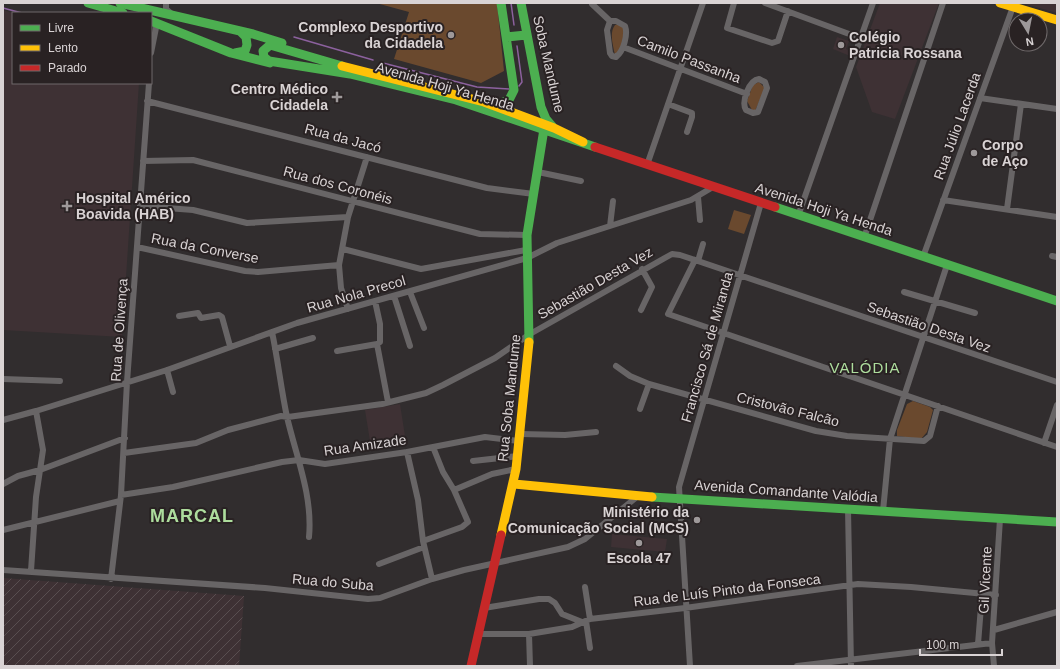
<svg xmlns="http://www.w3.org/2000/svg" width="1060" height="669" viewBox="0 0 1060 669" font-family="Helvetica,sans-serif">
<defs>
<pattern id="industrial-furrows" width="10" height="10" patternUnits="userSpaceOnUse"><rect width="10" height="10" fill="#3e3134"/><path d="M-1 1l2-2M0 10L10 0M9 11l2-2" fill="none" stroke="#594e50"/></pattern>
</defs>
<rect width="100%" height="100%" fill="#312d2e"/>
<!-- built -->
<path fill="#3e3134" d="M 880,3 L 939,3 L 895,119 L 872,112 L 856,67 Z
M 1022,3 L 1057,3 L 1057,13 Z
M 3,10 L 13,13 L 13,83 L 139,83 L 122,337 L 3,330 Z
M 837,37 L 849,41 L 846,49 L 852,51 L 850,56 L 833,49 Z
M 400,404 L 405,436 L 370,441 L 365,410 Z
M 612,534 L 667,539 L 665,552 L 611,547 Z"/>
<!-- industrial -->
<path fill="url(#industrial-furrows)" d="M 3,578 L 244,596 L 239,666 L 3,666 Z"/>
<!-- green -->
<path fill="#6a492e" d="M 376,3 L 497,3 L 504,71 L 481,83 L 394,59 L 409,12 Z
M 619,24 L 623,26 L 626,33 L 618,54 L 615,55 C 613,45 609,33 615,25 Z
M 759,82 L 765,88 L 755,111 L 752,110 L 747,101 L 753,85 Z
M 734,210 L 751,215 L 744,234 L 728,229 Z
M 913,401 L 930,407 L 933,410 L 927,432 L 921,439 L 897,436 L 897,430 L 907,404 Z"/>
<g fill="none" stroke-linecap="round" stroke-linejoin="round">
<!-- stream -->
<path stroke="#8c619e" stroke-width="1.5" d="M 511,3 L 514,25
M 3,8 L 22,13
M 294,37 L 373,60
M 517,46 L 522,82 L 519,86
M 383,63 L 477,87 L 509,89"/>
<!-- street -->
<path stroke="#686566" stroke-width="6" d="M 166,3 L 166,9 L 173,15
M 734,3 L 727,28 L 772,43 L 778,41 L 788,11
M 765,3 L 860,38
M 592,4 L 610,21 L 616,21 L 625,26 C 628,34 624,51 616,57 L 612,56 L 610,53 L 607,30 L 610,21
M 623,47 L 747,94
M 151,53 L 157,23
M 759,79 L 765,82 L 767,88 L 758,112 L 753,113 L 746,110 C 741,102 749,80 759,79 Z
M 980,98 L 1057,109
M 147,101 L 487,188 L 534,194
M 668,104 L 692,113 L 692,117 L 687,132
M 143,161 L 193,160 L 480,234 L 527,235
M 647,165 L 703,3
M 538,172 L 581,181
M 698,197 L 700,220
M 943,200 L 1057,217
M 141,206 L 193,210 L 247,223 L 348,217
M 1007,209 L 1021,104
M 798,216 L 873,3
M 610,226 L 613,201
M 864,238 L 943,3
M 137,247 L 245,271 L 258,272 L 339,265
M 343,249 L 421,269 L 526,250
M 1052,256 L 1057,257
M 923,257 L 1014,4
M 695,260 L 668,314 L 1057,447
M 698,261 L 703,244
M 410,292 L 424,328
M 904,292 L 975,313
M 394,296 L 410,346
M 348,309 L 341,288 L 339,265 L 348,217 L 367,157
M 641,310 L 652,287 L 642,269
M 179,316 L 198,313 L 201,318 L 219,315 L 222,317 L 230,346
M 272,332 C 278,360 281,389 287,417 C 296,456 313,496 309,537
M 377,344 L 388,402
M 275,349 L 313,338
M 337,351 L 377,344 L 380,342 L 380,324 L 375,301
M 616,366 L 630,376 L 649,384 L 816,431 L 847,436 L 924,441 L 930,436 L 938,406
M 167,370 L 173,392
M 3,379 L 60,381
M 640,409 L 649,384
M 3,420 L 36,411 L 167,370 L 297,323 L 527,258 L 557,243 L 691,200 L 713,187
M 520,434 L 565,435 L 596,432
M 1044,443 L 1057,405
M 433,447 L 443,472 L 454,490 L 492,474 L 516,469
M 407,452 L 418,500 L 423,541 L 432,579
M 124,453 L 196,443 L 228,430 L 281,416 L 288,417 L 382,404 L 426,393 L 443,385 L 495,358 L 530,334 L 672,254 L 680,255 L 1057,382
M 473,461 L 518,456
M 3,484 L 18,476 L 40,470 L 125,438
M 121,495 L 173,487 L 282,462 L 299,460 L 325,464 L 407,452 L 485,437 L 519,441
M 848,509 L 851,666
M 883,511 L 890,439 L 947,265
M 3,530 L 120,501
M 423,541 L 462,527 L 468,522 L 454,490
M 379,564 L 424,547
M 3,570 L 265,588 L 368,599 L 380,598 L 432,579 L 464,570 L 568,547 L 585,539 L 638,496
M 31,571 L 36,497 L 43,450 L 36,411
M 111,579 L 121,495 L 127,382 L 149,83
M 585,587 L 590,619
M 484,608 L 539,599 L 549,599 L 555,603 L 562,614 L 582,622
M 586,621 L 590,648
M 994,630 L 1057,612
M 477,634 L 529,634 L 572,627 L 590,619 L 685,608 L 858,584 L 911,587 L 996,595
M 529,634 L 530,666
M 978,644 L 982,594
M 690,666 L 679,487 L 761,203
M 797,666 L 992,643
M 994,666 L 992,643 L 1000,519"/>
<!-- fast -->
<path stroke="#4caf50" stroke-width="9" d="M 88,3 L 123,13
M 120,3 L 253,34 L 282,43
M 521,3 L 541,107 L 546,119 L 552,126
M 151,21 L 231,53 L 270,63
M 507,37 L 526,35
M 235,53 L 245,51 L 247,45 L 246,37 L 240,31
M 342,66 L 270,45 L 263,51 L 264,57 L 269,61 L 350,74 L 456,100 L 595,147
M 493,103 L 501,103 L 509,100 L 514,90 L 501,3
M 775,207 L 1057,301
M 529,342 L 527,235 L 544,129
M 652,497 L 1057,522"/>
<!-- slow -->
<path stroke="#ffc107" stroke-width="9" d="M 1000,3 L 1057,20
M 342,66 L 484,102 L 554,128 L 583,142
M 514,484 L 652,497
M 501,535 L 516,469 L 529,342"/>
<!-- jam -->
<path stroke="#c62828" stroke-width="9" d="M 595,147 L 775,207
M 471,666 L 501,535"/>
</g>
<!-- markers -->
<g fill="#9e999a" stroke="#292223" stroke-width="1.5">
<circle cx="451" cy="35" r="4"/>
<circle cx="841" cy="45" r="4"/>
<path d="M335 91h4v4h4v4h-4v4h-4v-4h-4v-4h4z"/>
<circle cx="974" cy="153" r="4"/>
<path d="M65 200h4v4h4v4h-4v4h-4v-4h-4v-4h4z"/>
<circle cx="697" cy="520" r="4"/>
<circle cx="639" cy="543" r="4"/>
</g>
<g text-anchor="middle" dominant-baseline="central" stroke-width="4" stroke-linejoin="round" paint-order="stroke">
<!-- poi labels -->
<g font-size="14" font-weight="bold" fill="#d9d3d4" stroke="#292223" text-anchor="end">
<text x="443" y="27">Complexo Desportivo<tspan x="443" dy="16">da Cidadela</tspan></text>
<text x="849" y="37" text-anchor="start">Colégio<tspan x="849" dy="16">Patricia Rossana</tspan></text>
<text x="328" y="89">Centro Médico<tspan x="328" dy="16">Cidadela</tspan></text>
<text x="982" y="145" text-anchor="start">Corpo<tspan x="982" dy="16">de Aço</tspan></text>
<text x="76" y="198" text-anchor="start">Hospital Américo<tspan x="76" dy="16">Boavida (HAB)</tspan></text>
<text x="689" y="512">Ministério da<tspan x="689" dy="16">Comunicação Social (MCS)</tspan></text>
<text x="639" y="558" text-anchor="middle">Escola 47</text>
</g>
<!-- street labels -->
<g font-size="14" fill="#d9d3d4" stroke="#292223">
<text transform="translate(689 59) rotate(21)">Camilo Passanha</text>
<text transform="translate(549 64) rotate(77)">Soba Mandume</text>
<text transform="translate(445 86) rotate(16)">Avenida Hoji Ya Henda</text>
<text transform="translate(957 126) rotate(-70)">Rua Júlio Lacerda</text>
<text transform="translate(343 138) rotate(15)">Rua da Jacó</text>
<text transform="translate(338 185) rotate(15)">Rua dos Coronéis</text>
<text transform="translate(824 209) rotate(18)">Avenida Hoji Ya Henda</text>
<text transform="translate(205 248) rotate(11)">Rua da Converse</text>
<text transform="translate(595 283) rotate(-30)">Sebastião Desta Vez</text>
<text transform="translate(356 294) rotate(-16)">Rua Nola Precol</text>
<text transform="translate(929 327) rotate(19)">Sebastião Desta Vez</text>
<text transform="translate(119 330) rotate(-86)">Rua de Olivença</text>
<text transform="translate(707 347) rotate(-74)">Francisco Sá de Miranda</text>
<text transform="translate(509 398) rotate(-84)">Rua Soba Mandume</text>
<text transform="translate(788 409) rotate(14)">Cristovão Falcão</text>
<text transform="translate(365 445) rotate(-8)">Rua Amizade</text>
<text transform="translate(786 491) rotate(4)">Avenida Comandante Valódia</text>
<text transform="translate(985 580) rotate(-87)">Gil Vicente</text>
<text transform="translate(333 582) rotate(5)">Rua do Suba</text>
<text transform="translate(727 590) rotate(-7)">Rua de Luís Pinto da Fonseca</text>
</g>
<!-- neighbourhood labels -->
<g font-size="15" letter-spacing="1" fill="#addd9d" stroke="#292223">
<text x="865" y="367">VALÓDIA</text>
</g>
<!-- district labels -->
<g font-size="18" font-weight="bold" letter-spacing="1" fill="#addd9d" stroke="#292223">
<text x="192" y="516">MARCAL</text>
</g>
</g>
<!-- border -->
<rect width="1060" height="669" fill="none" stroke="#d9d3d4" stroke-width="8"/>
<!-- legend -->
<rect x="12" y="12" width="140" height="72" fill="#292223" stroke="#6f696a"/>
<rect x="20" y="25" width="20" height="6" fill="#4caf50" stroke="#6f696a"/>
<text x="48" y="32" font-size="12" fill="#d9d3d4">Livre</text>
<rect x="20" y="45" width="20" height="6" fill="#ffc107" stroke="#6f696a"/>
<text x="48" y="52" font-size="12" fill="#d9d3d4">Lento</text>
<rect x="20" y="65" width="20" height="6" fill="#c62828" stroke="#6f696a"/>
<text x="48" y="72" font-size="12" fill="#d9d3d4">Parado</text>
<!-- north arrow -->
<g transform="translate(1028 32) rotate(170)"><circle r="19" fill="#292223" stroke="#6f696a"/>
<path d="M0-3L7 15L0 10L-7 15Z" fill="#9e999a"/>
<text y="-6" font-size="11" font-weight="bold" text-anchor="middle" fill="#d9d3d4">N</text>
</g>
<!-- scale -->
<path d="M920 649v6h82v-6" fill="none" stroke="#d9d3d4" stroke-width="2"/>
<text x="926" y="649" font-size="12" fill="#d9d3d4" stroke="#292223" stroke-width="3" paint-order="stroke">100 m</text>
</svg>
